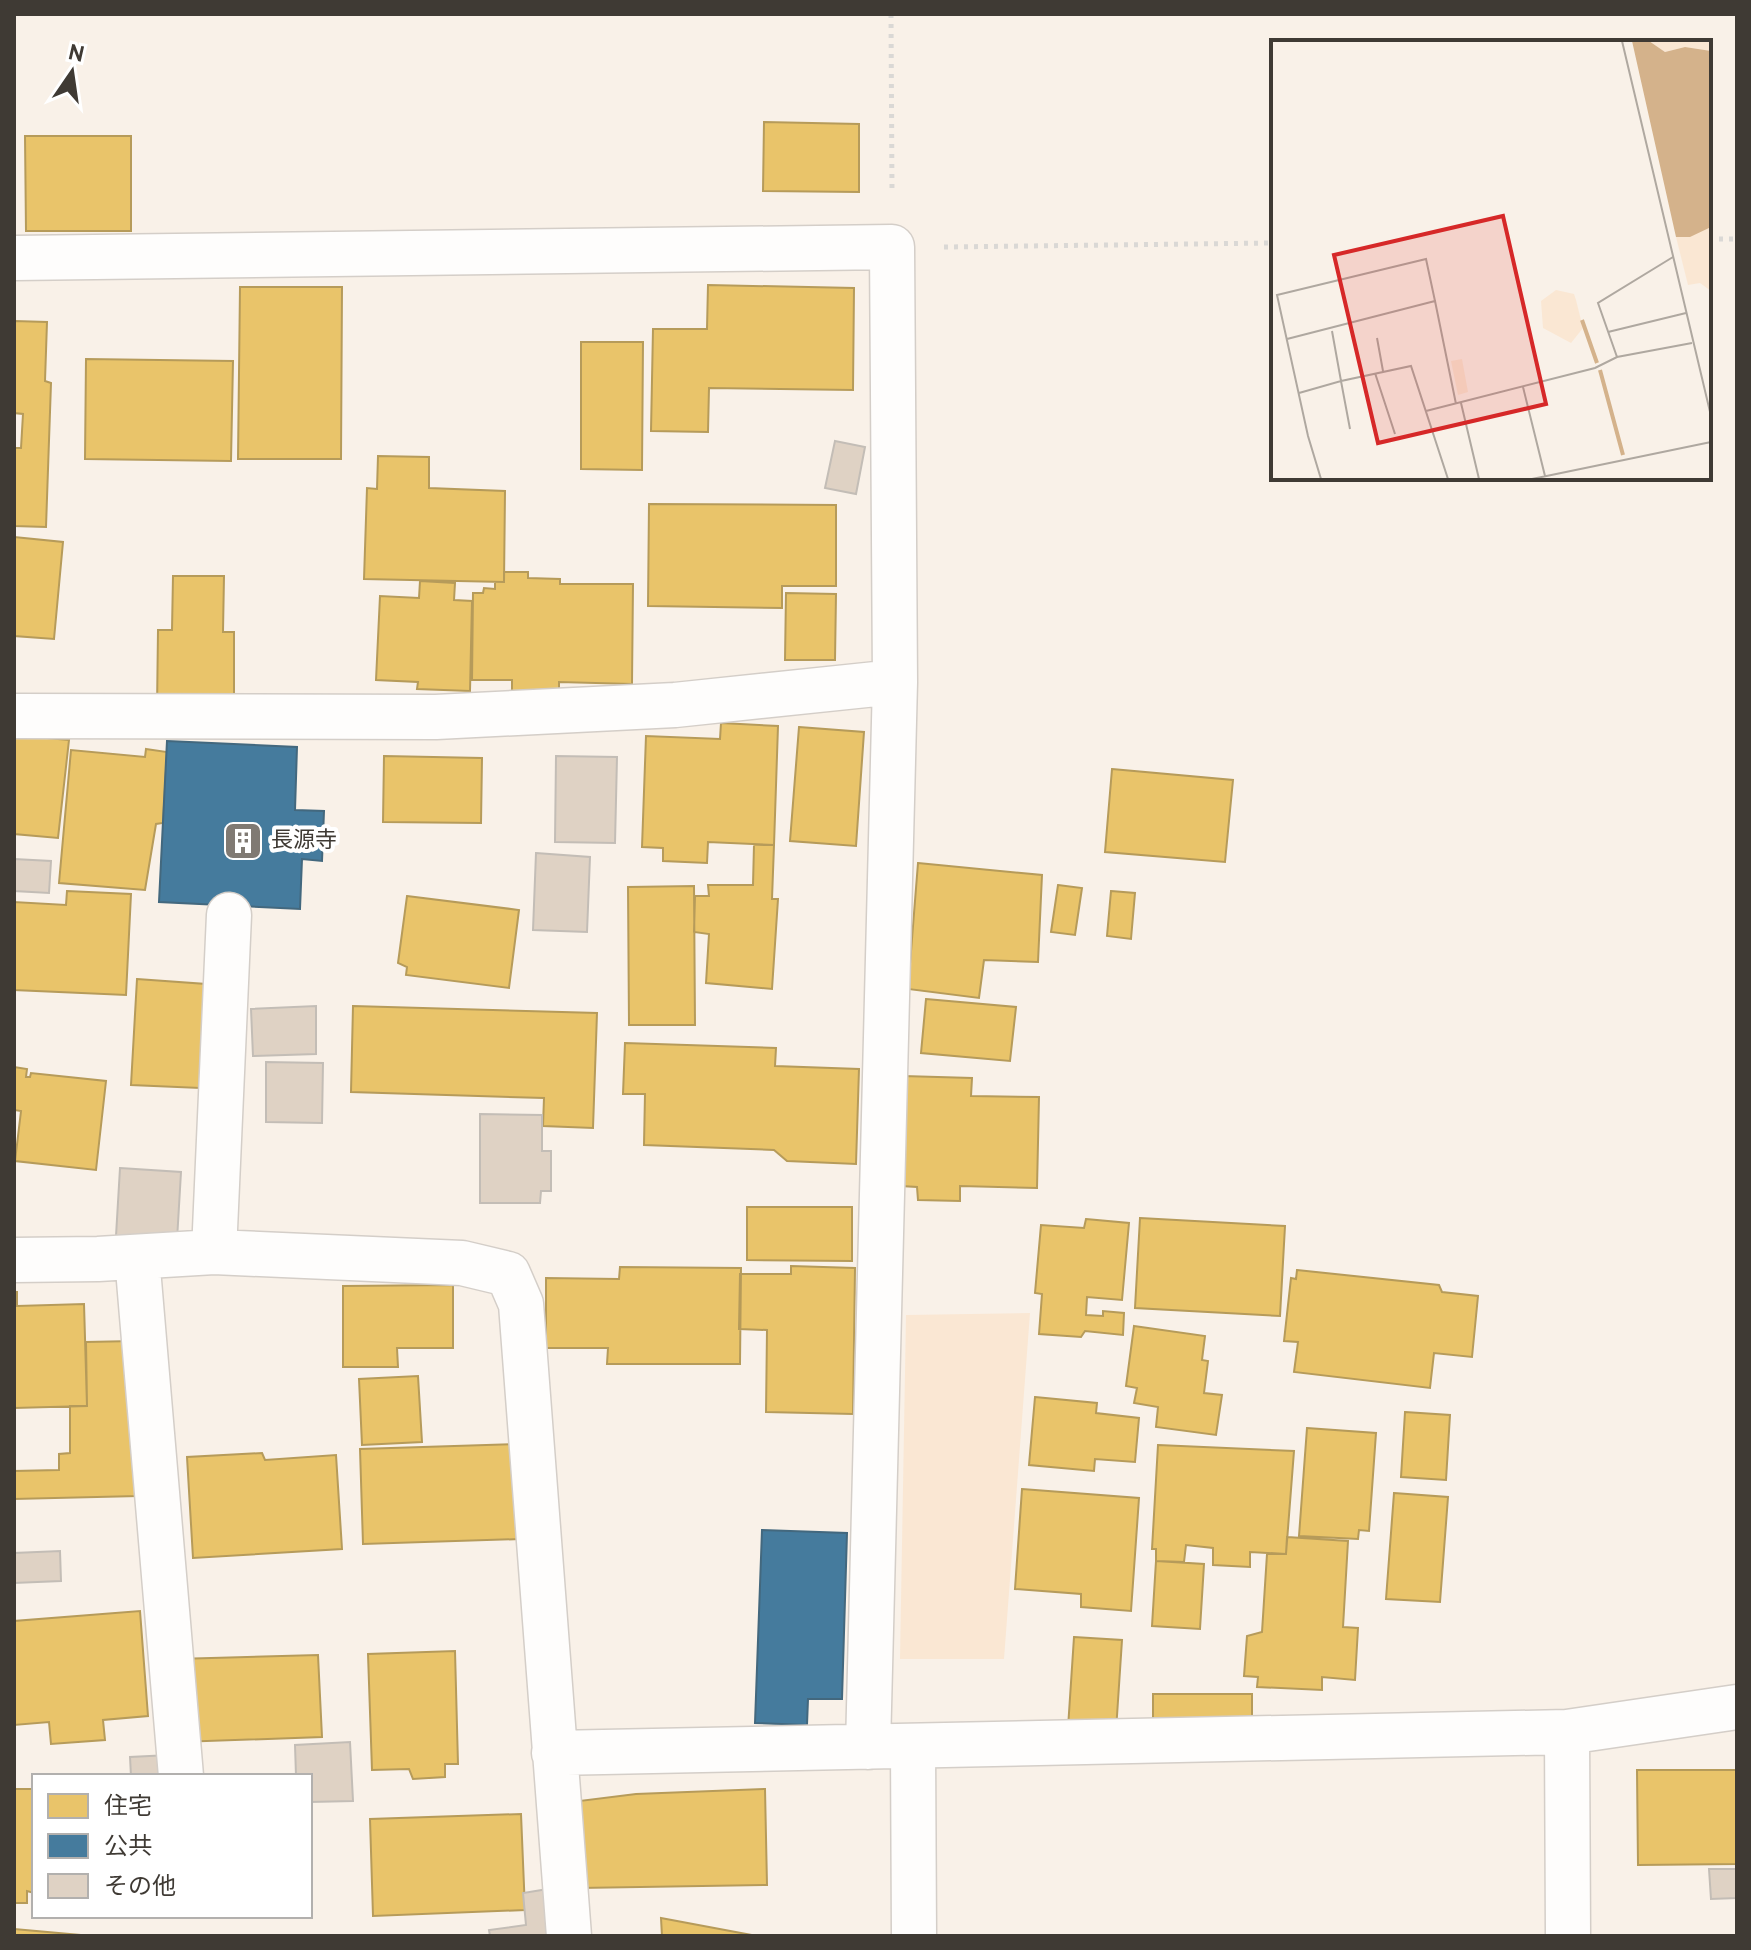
<svg xmlns="http://www.w3.org/2000/svg" width="1751" height="1950" viewBox="0 0 1751 1950" font-family="Overpass,'Noto Sans JP',sans-serif">
<rect width="100%" height="100%" fill="#f9f1e8"/>
<!-- green -->
<path fill="#fae7d3" d="M 1030,1313 L 1004,1659 L 900,1659 L 906,1315 Z"/>
<!-- homes -->
<path fill="#e9c46a" stroke="#b69b5a" stroke-width="2" d="M 764,122 L 859,124 L 859,192 L 763,191 Z
M 25,136 L 131,136 L 131,231 L 26,231 Z
M 708,285 L 854,288 L 853,390 L 709,388 L 708,432 L 651,431 L 653,329 L 707,329 Z
M 240,287 L 342,287 L 341,459 L 238,459 Z
M 14,321 L 47,322 L 45,381 L 51,383 L 46,527 L 14,526 L 14,448 L 21,448 L 23,414 L 14,413 Z
M 581,342 L 643,342 L 642,470 L 581,469 Z
M 86,359 L 233,361 L 231,461 L 85,459 Z
M 378,456 L 429,457 L 429,488 L 505,491 L 504,582 L 364,579 L 367,488 L 377,489 Z
M 649,504 L 836,505 L 836,586 L 782,586 L 782,608 L 648,606 Z
M 14,537 L 63,542 L 54,639 L 14,636 Z
M 504,572 L 528,572 L 528,578 L 560,579 L 560,584 L 633,584 L 632,684 L 559,682 L 559,696 L 512,695 L 512,680 L 472,680 L 473,593 L 483,593 L 484,588 L 495,589 L 495,582 L 504,582 Z
M 173,576 L 224,576 L 223,632 L 234,632 L 234,710 L 157,709 L 158,630 L 172,630 Z
M 420,581 L 455,583 L 454,600 L 472,601 L 470,691 L 417,689 L 418,682 L 376,680 L 380,596 L 419,598 Z
M 786,593 L 836,594 L 835,660 L 785,660 Z
M 721,723 L 778,726 L 774,845 L 708,842 L 707,863 L 663,861 L 663,848 L 642,847 L 646,736 L 720,739 Z
M 799,727 L 864,732 L 856,846 L 790,841 Z
M 14,735 L 69,740 L 58,838 L 14,834 Z
M 146,749 L 167,752 L 163,823 L 156,824 L 145,890 L 59,883 L 71,750 L 145,757 Z
M 384,756 L 482,758 L 481,823 L 383,822 Z
M 1112,769 L 1233,780 L 1225,862 L 1105,852 Z
M 754,845 L 774,845 L 772,899 L 778,899 L 772,989 L 706,983 L 709,934 L 694,932 L 695,896 L 709,896 L 708,885 L 753,885 Z
M 918,863 L 1042,875 L 1038,962 L 984,960 L 979,998 L 908,989 Z
M 1058,885 L 1082,888 L 1075,935 L 1051,932 Z
M 694,886 L 695,1025 L 629,1025 L 628,887 Z
M 67,891 L 131,894 L 126,995 L 14,990 L 14,902 L 66,905 Z
M 1111,891 L 1135,893 L 1131,939 L 1107,936 Z
M 407,896 L 519,910 L 509,988 L 406,975 L 407,967 L 398,963 Z
M 137,979 L 206,984 L 200,1088 L 131,1085 Z
M 926,999 L 1016,1007 L 1010,1061 L 921,1053 Z
M 353,1006 L 597,1013 L 593,1128 L 543,1126 L 544,1098 L 351,1092 Z
M 625,1043 L 776,1048 L 775,1066 L 859,1069 L 856,1164 L 787,1161 L 774,1150 L 644,1145 L 645,1094 L 623,1094 Z
M 14,1067 L 27,1069 L 26,1077 L 30,1077 L 31,1073 L 106,1081 L 96,1170 L 15,1161 L 21,1111 L 14,1110 Z
M 903,1076 L 972,1078 L 971,1096 L 1039,1097 L 1037,1188 L 960,1186 L 960,1201 L 918,1200 L 917,1187 L 901,1186 Z
M 747,1207 L 852,1207 L 852,1261 L 747,1260 Z
M 1140,1218 L 1285,1226 L 1280,1316 L 1135,1308 Z
M 1086,1219 L 1129,1223 L 1122,1300 L 1087,1297 L 1086,1315 L 1103,1316 L 1103,1311 L 1124,1313 L 1123,1335 L 1085,1331 L 1081,1337 L 1039,1334 L 1042,1294 L 1035,1293 L 1041,1225 L 1084,1228 Z
M 791,1266 L 855,1268 L 853,1414 L 766,1412 L 767,1330 L 739,1329 L 740,1274 L 791,1274 Z
M 620,1267 L 741,1268 L 740,1364 L 607,1364 L 608,1348 L 546,1348 L 546,1278 L 619,1279 Z
M 1297,1270 L 1439,1285 L 1442,1292 L 1478,1296 L 1472,1357 L 1434,1353 L 1430,1388 L 1294,1372 L 1298,1342 L 1284,1341 L 1291,1278 L 1296,1279 Z
M 453,1285 L 453,1348 L 397,1348 L 398,1367 L 343,1367 L 343,1286 Z
M 14,1292 L 17,1292 L 17,1306 L 84,1304 L 87,1406 L 14,1408 Z
M 1134,1326 L 1205,1336 L 1202,1360 L 1208,1361 L 1204,1393 L 1222,1395 L 1216,1435 L 1156,1427 L 1158,1407 L 1134,1403 L 1137,1388 L 1126,1386 Z
M 134,1341 L 138,1496 L 14,1499 L 14,1471 L 59,1470 L 59,1454 L 70,1453 L 70,1406 L 87,1406 L 86,1342 Z
M 418,1376 L 422,1442 L 362,1445 L 359,1379 Z
M 1035,1397 L 1097,1403 L 1096,1413 L 1139,1418 L 1135,1462 L 1095,1459 L 1094,1471 L 1029,1465 Z
M 1405,1412 L 1450,1415 L 1446,1480 L 1401,1477 Z
M 1307,1428 L 1376,1433 L 1369,1531 L 1359,1530 L 1358,1539 L 1299,1536 Z
M 517,1444 L 520,1539 L 363,1544 L 360,1449 Z
M 1158,1445 L 1294,1451 L 1286,1554 L 1250,1552 L 1250,1567 L 1213,1565 L 1213,1548 L 1186,1545 L 1184,1562 L 1156,1561 L 1156,1549 L 1152,1549 Z
M 262,1453 L 265,1460 L 336,1455 L 342,1549 L 193,1558 L 187,1457 Z
M 1022,1489 L 1139,1498 L 1131,1611 L 1081,1607 L 1081,1594 L 1015,1589 Z
M 1394,1493 L 1448,1497 L 1440,1602 L 1386,1599 Z
M 1287,1537 L 1348,1541 L 1343,1627 L 1358,1628 L 1355,1680 L 1322,1677 L 1322,1690 L 1257,1687 L 1258,1677 L 1244,1676 L 1247,1636 L 1262,1632 L 1267,1554 L 1286,1554 Z
M 1156,1561 L 1204,1564 L 1200,1629 L 1152,1626 Z
M 140,1611 L 148,1716 L 103,1720 L 105,1740 L 51,1744 L 49,1722 L 14,1725 L 14,1621 Z
M 1074,1637 L 1122,1640 L 1116,1731 L 1068,1728 Z
M 455,1651 L 458,1764 L 445,1764 L 445,1777 L 413,1779 L 409,1769 L 372,1770 L 368,1654 Z
M 318,1655 L 322,1737 L 179,1742 L 176,1659 Z
M 1153,1694 L 1252,1694 L 1252,1727 L 1153,1727 Z
M 1637,1770 L 1737,1770 L 1737,1864 L 1638,1865 Z
M 14,1789 L 34,1789 L 34,1893 L 27,1891 L 27,1903 L 14,1903 Z
M 765,1789 L 767,1885 L 579,1888 L 571,1802 L 636,1794 Z
M 521,1814 L 525,1910 L 373,1916 L 370,1819 Z
M 661,1918 L 757,1936 L 662,1936 Z
M 14,1929 L 92,1936 L 14,1936 Z"/>
<!-- public -->
<path fill="#457b9d" stroke="#43687e" stroke-width="2" d="M 167,741 L 297,747 L 295,810 L 324,811 L 322,861 L 302,859 L 300,909 L 159,902 Z
M 762,1530 L 847,1533 L 842,1699 L 808,1699 L 807,1725 L 755,1723 Z"/>
<!-- building -->
<path fill="#dfd2c4" stroke="#c3bdb6" stroke-width="2" d="M 835,441 L 865,447 L 856,494 L 825,488 Z
M 556,756 L 617,757 L 615,843 L 555,842 Z
M 536,853 L 590,857 L 587,932 L 533,930 Z
M 14,859 L 51,861 L 49,893 L 14,891 Z
M 316,1006 L 316,1054 L 253,1056 L 251,1009 Z
M 266,1062 L 323,1063 L 322,1123 L 266,1122 Z
M 480,1114 L 542,1115 L 542,1151 L 551,1151 L 551,1191 L 541,1191 L 540,1203 L 480,1203 Z
M 120,1168 L 181,1172 L 177,1240 L 116,1236 Z
M 60,1551 L 61,1581 L 14,1583 L 14,1553 Z
M 350,1742 L 353,1801 L 310,1802 L 310,1776 L 296,1776 L 295,1745 Z
M 169,1755 L 170,1776 L 131,1776 L 130,1757 Z
M 1709,1869 L 1737,1869 L 1737,1898 L 1711,1899 Z
M 548,1889 L 551,1936 L 490,1936 L 489,1930 L 526,1925 L 523,1893 Z"/>
<g fill="none" stroke-linecap="round" stroke-linejoin="round">
<!-- street casing -->
<g stroke="#d4cec8" stroke-width="47">
<path id="street" d="M 14,258 L 892,247 L 895,682 L 675,705 L 436,717 L 14,716
M 214,1252 L 229,915
M 137,1257 L 181,1776
M 14,1260 L 98,1259 L 214,1252 L 462,1263 L 508,1274 L 521,1304 L 569,1936
M 1567,1732 L 1568,1936
M 868,1747 L 895,682
M 913,1747 L 914,1936
M 554,1753 L 1567,1732 L 1737,1707"/>
</g>
<!-- path -->
<path stroke="#dad8d5" stroke-width="5" stroke-dasharray="4 6" stroke-linecap="butt" d="M 891,14 L 892,193
M 1709,239 L 1737,239
M 944,247 L 1273,243"/>
<!-- street -->
<use href="#street" stroke="#fefdfc" stroke-width="44"/>
</g>
<!-- icons -->
<defs>
<g id="building-square" transform="scale(2)"><rect x="-9" y="-9" width="18" height="18" rx="4" fill="#807a73" stroke="#fff"/><path d="M-4-6H4V6H1V3H-1V6H-4ZM-2.5-4.3h1.7v1.8h-1.7ZM.8-4.3h1.7v1.8H.8ZM-2.5-1h1.7V.8h-1.7ZM.8-1h1.7V.8H.8Z" fill="#fff"/></g>
</defs>
<g fill-rule="evenodd">
<use href="#building-square" x="243" y="841"/>
</g>
<g text-anchor="middle" dominant-baseline="central" stroke-width="8" stroke-linejoin="round" paint-order="stroke">
<!-- poi labels -->
<g font-size="22" fill="#3f3a34" stroke="#fff" text-anchor="start">
<text x="271" y="841">長源寺</text>
</g>
</g>
<!-- overview -->
<g transform="translate(1271 40)">
<rect width="440" height="440" fill="#f9f1e8"/>
<path d="M 378,1 L 440,1 L 440,11 L 414,7 L 394,12 ZM 440,187 L 440,251 L 429,243 L 417,245 L 405,197 ZM 285,250 L 303,254 L 305,260 L 312,288 L 300,303 L 272,288 L 270,261 ZM 191,319 L 197,352 L 187,355 L 180,321 Z" fill="#fae7d3"/>
<path d="M 361,1 L 378,1 L 394,12 L 414,7 L 440,11 L 440,187 L 419,197 L 405,197 Z" fill="#d4b28b"/>
<path fill="none" stroke="#d4b28b" stroke-width="4" d="M 311,280 L 326,323M 329,330 L 352,415"/>
<path fill="none" stroke="#afa8a0" stroke-width="2" d="M 351,1 L 440,376M 164,261 L 185,364M 61,291 L 70,341 L 140,326 L 177,439M 337,292 L 415,273M 106,298 L 112,331M 16,299 L 164,261 L 155,219 L 6,255 L 37,396 L 50,439M 346,317 L 327,263 L 402,217M 104,333 L 124,394M 252,347 L 274,436M 28,353 L 70,341 L 79,389M 190,363 L 208,439M 155,371 L 324,328 L 346,317 L 421,303M 261,439 L 440,402"/>
<path fill="#d62828" fill-opacity="0.15" stroke="#d62828" stroke-width="4" d="M 232,176 L 275,364 L 107,403 L 63,215 Z"/>
<rect width="440" height="440" fill="none" stroke="#3f3a34" stroke-width="4"/>
</g>
<!-- border -->
<rect width="1751" height="1950" fill="none" stroke="#3f3a34" stroke-width="32"/>
<!-- legend -->
<rect x="32" y="1774" width="280" height="144" fill="#ffffff" stroke="#b2b0ae" stroke-width="2"/>
<rect x="48" y="1794" width="40" height="24" fill="#e9c46a" stroke="#b2b0ae" stroke-width="2"/>
<text x="104" y="1814" font-size="24" fill="#3f3a34">住宅</text>
<rect x="48" y="1834" width="40" height="24" fill="#457b9d" stroke="#b2b0ae" stroke-width="2"/>
<text x="104" y="1854" font-size="24" fill="#3f3a34">公共</text>
<rect x="48" y="1874" width="40" height="24" fill="#dfd2c4" stroke="#b2b0ae" stroke-width="2"/>
<text x="104" y="1894" font-size="24" fill="#3f3a34">その他</text>
<!-- north arrow -->
<g transform="translate(72 72) rotate(13)" stroke="#ffffff" stroke-width="6" paint-order="stroke">
<path d="M0-6L14 30L0 20L-14 30Z" fill="#3f3a34"/>
<text y="-12" font-size="22" font-weight="bold" text-anchor="middle" fill="#3f3a34">N</text>
</g>
</svg>
